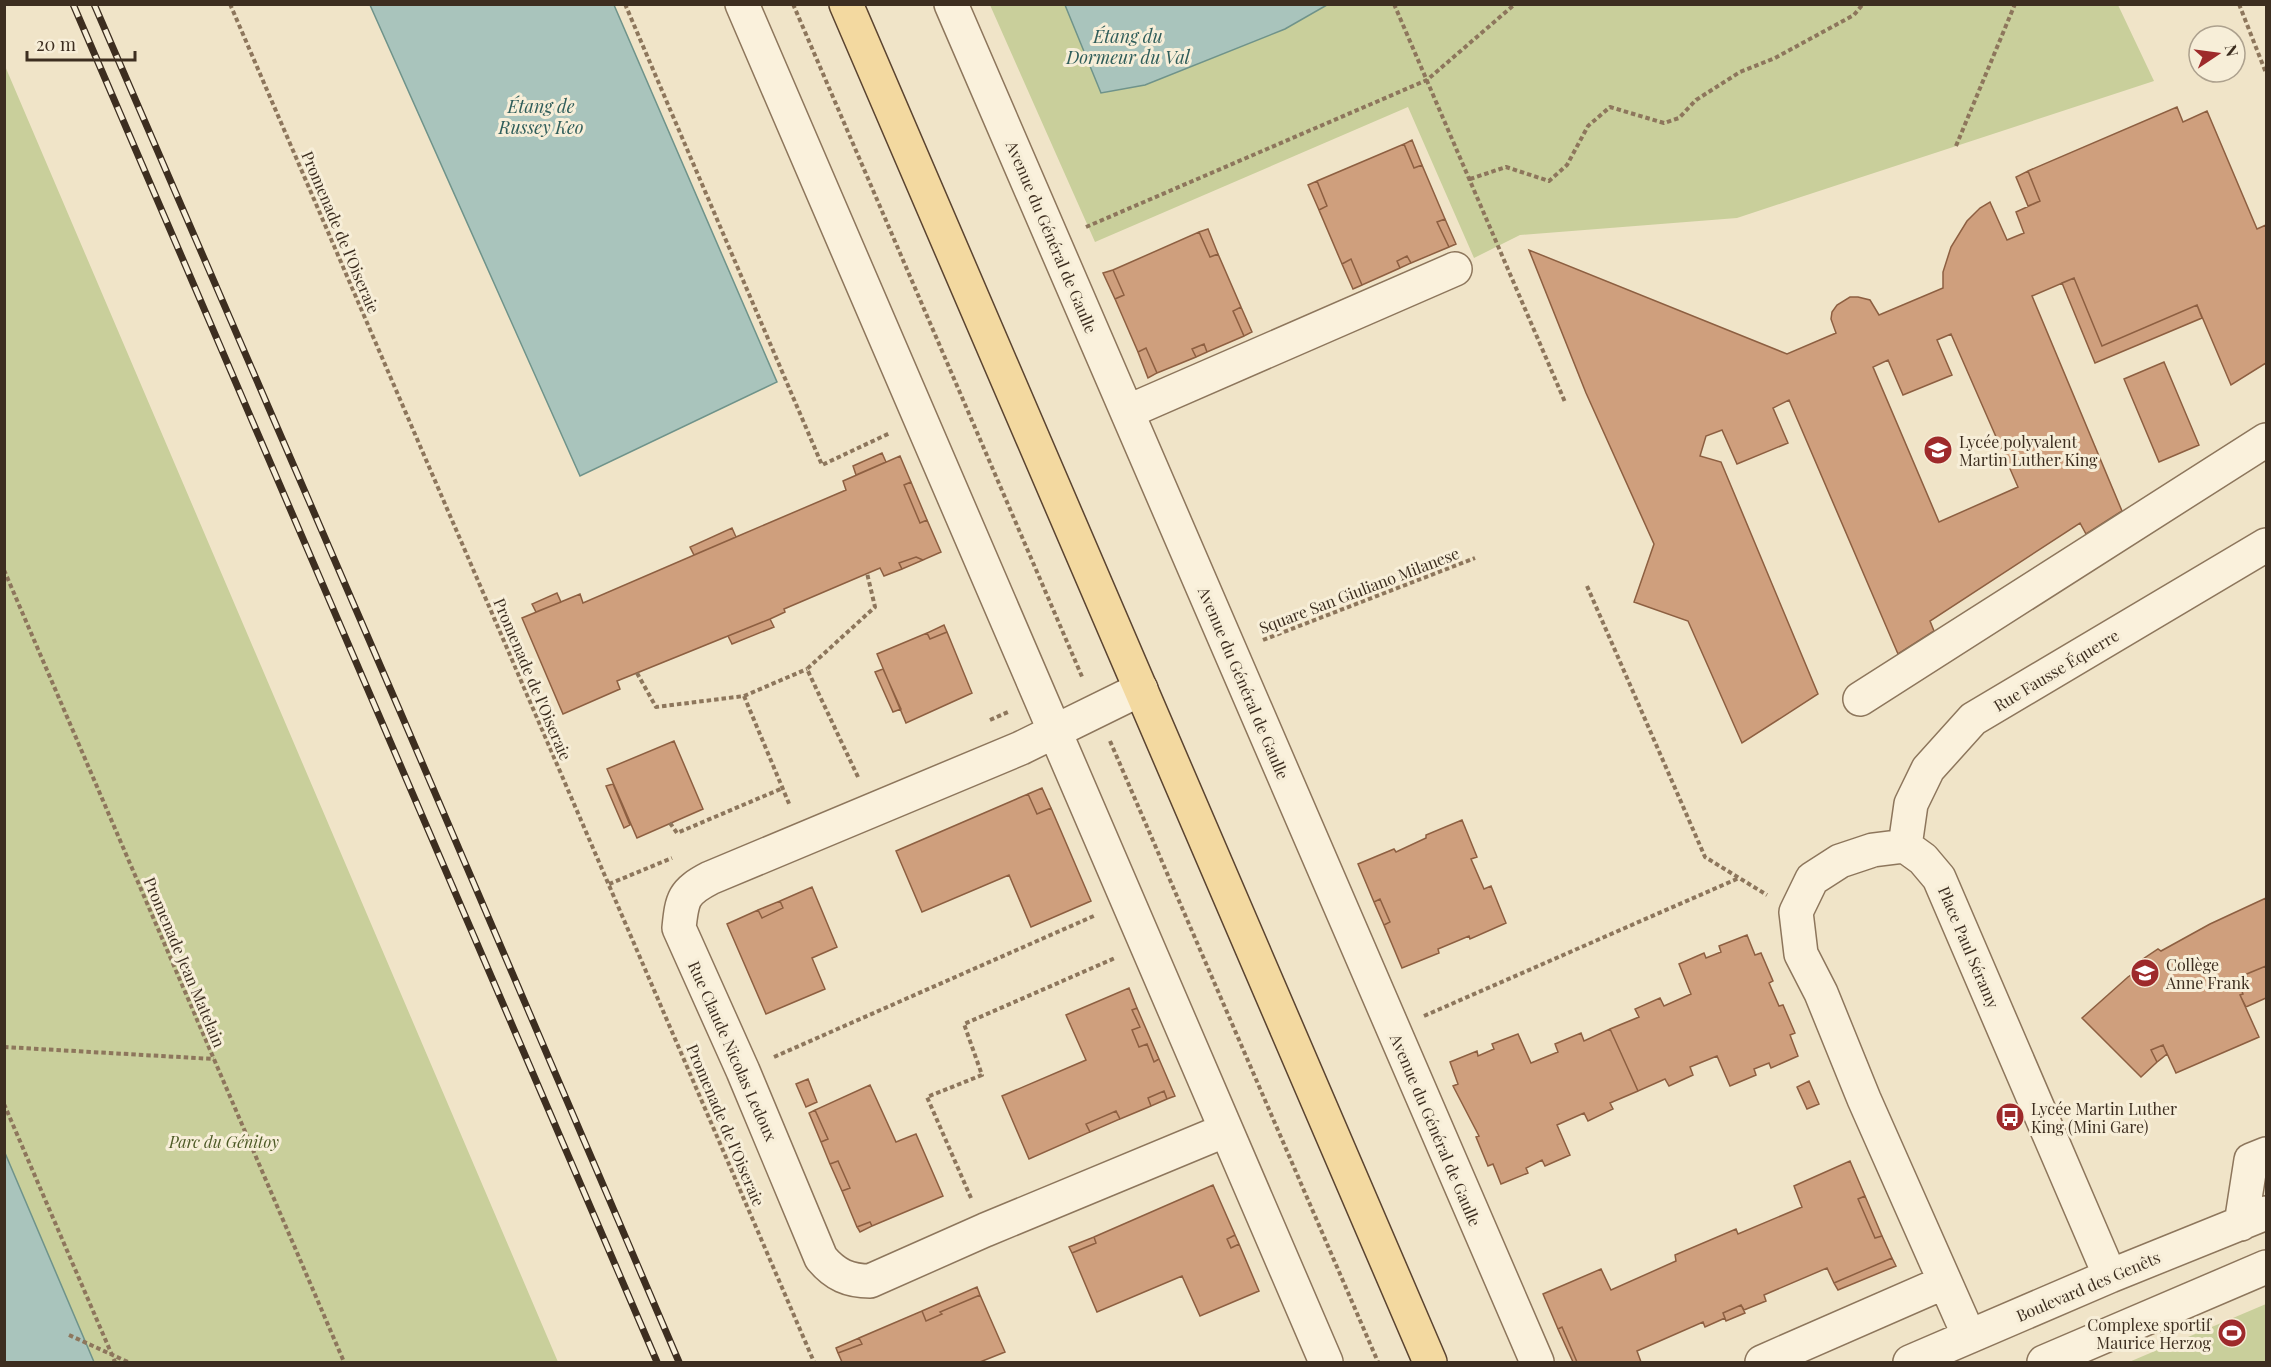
<svg xmlns="http://www.w3.org/2000/svg" width="2271" height="1367" viewBox="0 0 2271 1367" font-family="'Playfair Display',serif">
<rect width="100%" height="100%" fill="#f0e4c8"/>
<!-- green -->
<path fill="#c9cf9b" d="M 990,5 L 2118,5 L 2154,81 L 1737,218 L 1520,235 L 1474,258 L 1408,107 L 1095,242 Z
M 5,66 L 558,1362 L 5,1362 Z
M 2266,1304 L 2266,1362 L 2129,1362 Z"/>
<!-- water -->
<path fill="#a9c4bc" stroke="#6f938a" stroke-width="1.5" d="M 370,5 L 614,5 L 777,382 L 580,476 Z
M 1065,5 L 1327,5 L 1285,29 L 1145,85 L 1101,93 Z
M 5,1153 L 94,1362 L 5,1362 Z"/>
<!-- building -->
<path fill="#cf9f7d" stroke="#8d5f41" stroke-width="1.5" fill-rule="evenodd" d="M 2177,107 L 2183,122 L 2207,111 L 2257,229 L 2266,225 L 2266,363 L 2231,385 L 2197,305 L 2102,346 L 2074,278 L 2032,296 L 2122,511 L 2086,534 L 2080,523 L 1930,621 L 1934,631 L 1898,654 L 1789,400 L 1773,408 L 1788,443 L 1737,464 L 1722,430 L 1706,436 L 1700,456 L 1721,462 L 1818,694 L 1742,743 L 1688,621 L 1634,602 L 1654,544 L 1586,393 L 1529,250 L 1787,354 L 1836,333 L 1831,319 L 1832,312 L 1837,305 L 1850,297 L 1858,297 L 1870,300 L 1879,315 L 1943,288 L 1943,272 L 1951,247 L 1967,221 L 1980,208 L 1990,202 L 2007,240 L 2024,233 L 2016,212 L 2040,201 L 2028,171 ZM 1951,334 L 2018,487 L 1939,522 L 1873,367 L 1888,360 L 1903,395 L 1952,375 L 1937,340 Z
M 1412,140 L 1422,165 L 1414,168 L 1404,144 Z
M 1404,144 L 1414,168 L 1422,165 L 1445,219 L 1437,222 L 1449,247 L 1411,263 L 1407,256 L 1397,261 L 1400,268 L 1362,285 L 1351,259 L 1342,264 L 1319,210 L 1327,206 L 1317,181 Z
M 2028,171 L 2040,201 L 2028,206 L 2016,177 Z
M 1317,181 L 1327,206 L 1319,210 L 1308,185 Z
M 1445,219 L 1456,244 L 1449,247 L 1437,222 Z
M 1208,229 L 1218,254 L 1210,257 L 1199,232 Z
M 1199,232 L 1210,257 L 1218,254 L 1241,307 L 1233,311 L 1244,336 L 1207,352 L 1204,344 L 1192,349 L 1196,357 L 1157,373 L 1146,348 L 1138,352 L 1115,299 L 1124,295 L 1113,270 Z
M 1407,256 L 1411,263 L 1400,268 L 1397,261 Z
M 1351,259 L 1362,285 L 1353,289 L 1342,264 Z
M 1113,270 L 1124,295 L 1115,299 L 1103,273 Z
M 2074,278 L 2102,346 L 2197,305 L 2202,318 L 2095,363 L 2062,283 Z
M 1241,307 L 1252,332 L 1244,336 L 1233,311 Z
M 1204,344 L 1207,352 L 1196,357 L 1192,349 Z
M 1146,348 L 1157,373 L 1148,378 L 1138,352 Z
M 2164,362 L 2199,445 L 2159,462 L 2124,379 Z
M 882,453 L 886,462 L 856,475 L 853,466 Z
M 900,456 L 911,482 L 904,485 L 920,523 L 927,520 L 941,552 L 923,560 L 916,557 L 899,563 L 902,569 L 884,576 L 880,568 L 784,609 L 785,612 L 770,619 L 617,681 L 620,689 L 563,714 L 522,618 L 580,594 L 583,603 L 736,537 L 846,490 L 843,481 Z
M 911,482 L 927,520 L 920,523 L 904,485 Z
M 732,528 L 736,537 L 694,555 L 690,547 Z
M 916,557 L 923,560 L 902,569 L 899,563 Z
M 557,593 L 561,602 L 536,612 L 532,604 Z
M 770,619 L 774,627 L 732,644 L 728,636 Z
M 944,625 L 947,632 L 930,639 L 927,633 Z
M 947,632 L 972,693 L 906,723 L 877,654 L 927,633 L 930,639 Z
M 883,669 L 901,709 L 893,712 L 875,672 Z
M 674,741 L 703,809 L 637,838 L 607,769 Z
M 613,784 L 630,825 L 624,828 L 606,786 Z
M 1042,788 L 1051,808 L 1037,814 L 1028,794 Z
M 1028,794 L 1037,814 L 1051,808 L 1091,901 L 1031,927 L 1009,875 L 922,912 L 896,851 Z
M 1462,820 L 1477,857 L 1471,859 L 1484,889 L 1491,886 L 1506,923 L 1470,939 L 1469,936 L 1438,949 L 1439,953 L 1402,968 L 1384,925 L 1390,922 L 1380,899 L 1374,902 L 1358,864 L 1394,849 L 1396,852 L 1426,838 L 1426,835 Z
M 812,887 L 837,947 L 812,958 L 825,989 L 766,1014 L 727,924 L 758,910 L 762,918 L 783,908 L 780,901 Z
M 2266,898 L 2266,966 L 2237,978 L 2243,994 L 2240,995 L 2259,1037 L 2176,1073 L 2163,1045 L 2151,1050 L 2157,1062 L 2141,1077 L 2082,1018 L 2128,977 L 2146,964 L 2143,959 L 2158,949 L 2161,951 L 2210,924 Z
M 1380,899 L 1390,922 L 1384,925 L 1374,902 Z
M 780,901 L 783,908 L 762,918 L 758,910 Z
M 1747,935 L 1755,955 L 1761,953 L 1773,981 L 1769,983 L 1779,1006 L 1783,1005 L 1795,1033 L 1790,1035 L 1798,1056 L 1771,1068 L 1769,1063 L 1754,1069 L 1756,1075 L 1730,1086 L 1717,1056 L 1690,1067 L 1693,1075 L 1669,1086 L 1665,1079 L 1638,1091 L 1610,1029 L 1639,1017 L 1635,1009 L 1660,998 L 1664,1006 L 1691,994 L 1679,964 L 1704,953 L 1706,958 L 1721,952 L 1719,946 Z
M 2266,966 L 2266,998 L 2246,1007 L 2240,995 L 2243,994 L 2237,978 Z
M 1129,988 L 1137,1008 L 1132,1010 L 1140,1027 L 1132,1030 L 1139,1047 L 1147,1044 L 1154,1062 L 1159,1059 L 1175,1096 L 1167,1099 L 1164,1091 L 1148,1098 L 1151,1106 L 1120,1119 L 1116,1111 L 1086,1124 L 1090,1132 L 1029,1159 L 1002,1096 L 1086,1060 L 1066,1015 Z
M 1137,1008 L 1159,1059 L 1154,1062 L 1147,1044 L 1139,1047 L 1132,1030 L 1140,1027 L 1132,1010 Z
M 1610,1029 L 1638,1091 L 1610,1103 L 1613,1109 L 1588,1121 L 1584,1113 L 1557,1125 L 1570,1155 L 1545,1166 L 1542,1160 L 1526,1168 L 1528,1173 L 1501,1184 L 1493,1164 L 1488,1166 L 1476,1137 L 1479,1136 L 1453,1086 L 1458,1084 L 1450,1062 L 1477,1051 L 1478,1056 L 1494,1049 L 1492,1044 L 1518,1034 L 1531,1063 L 1558,1052 L 1555,1044 L 1581,1033 L 1584,1041 Z
M 2163,1045 L 2167,1054 L 2157,1062 L 2151,1050 Z
M 808,1079 L 817,1102 L 806,1107 L 796,1084 Z
M 1809,1081 L 1819,1104 L 1807,1109 L 1797,1087 Z
M 870,1085 L 896,1142 L 916,1134 L 943,1196 L 872,1226 L 870,1222 L 857,1227 L 842,1191 L 850,1188 L 838,1161 L 830,1164 L 821,1142 L 828,1139 L 815,1110 Z
M 1164,1091 L 1167,1099 L 1151,1106 L 1148,1098 Z
M 815,1110 L 828,1139 L 821,1142 L 809,1113 Z
M 1116,1111 L 1120,1119 L 1090,1132 L 1086,1124 Z
M 838,1161 L 850,1188 L 842,1191 L 830,1164 Z
M 1850,1161 L 1865,1196 L 1858,1199 L 1875,1238 L 1882,1236 L 1892,1258 L 1834,1283 L 1827,1268 L 1764,1295 L 1766,1301 L 1744,1310 L 1741,1305 L 1723,1313 L 1725,1318 L 1705,1327 L 1703,1322 L 1637,1351 L 1641,1362 L 1577,1362 L 1562,1327 L 1558,1329 L 1543,1294 L 1601,1269 L 1611,1290 L 1676,1261 L 1675,1255 L 1736,1229 L 1738,1234 L 1802,1207 L 1794,1186 Z
M 1213,1185 L 1235,1235 L 1227,1239 L 1231,1248 L 1239,1244 L 1259,1291 L 1200,1316 L 1182,1276 L 1097,1312 L 1072,1253 L 1096,1243 L 1094,1237 Z
M 1865,1196 L 1882,1236 L 1875,1238 L 1858,1199 Z
M 870,1222 L 872,1226 L 860,1232 L 857,1227 Z
M 1235,1235 L 1239,1244 L 1231,1248 L 1227,1239 Z
M 1094,1237 L 1096,1243 L 1072,1253 L 1069,1247 Z
M 1892,1258 L 1896,1266 L 1838,1290 L 1834,1283 Z
M 977,1287 L 980,1295 L 940,1312 L 942,1314 L 926,1321 L 922,1311 Z
M 980,1295 L 1005,1352 L 980,1362 L 842,1362 L 838,1353 L 862,1344 L 859,1338 L 922,1311 L 926,1321 L 942,1314 L 940,1312 Z
M 1741,1305 L 1745,1313 L 1726,1321 L 1723,1313 Z
M 1562,1327 L 1577,1362 L 1573,1362 L 1558,1329 Z
M 859,1338 L 862,1344 L 838,1353 L 836,1348 Z"/>
<g fill="none" stroke-linecap="round" stroke-linejoin="round">
<!-- minor casing -->
<g stroke="#8d765c" stroke-width="36">
<path id="minor" d="M 742,4 L 1326,1362
M 951,4 L 1537,1362
M 1127,412 L 1455,269
M 1141,689 L 1021,748 L 710,878 C 683,892 682,899 679,928 L 743,1071 L 821,1258 C 835,1275 849,1281 870,1281 L 985,1230 L 1226,1130
M 1860,699 L 2266,440
M 1905,846 L 1911,804 L 1928,769 L 1973,719 L 2266,545
M 2241,1224 L 2251,1160 L 2266,1154
M 1969,1336 L 1864,1099 L 1821,993 L 1801,954 L 1796,912 L 1812,879 L 1840,861 L 1873,850 L 1905,846 L 1923,859 L 1939,878 L 2110,1276
M 1762,1362 L 1945,1282
M 1910,1362 L 2110,1276 L 2266,1213
M 2044,1362 L 2266,1267"/>
</g>
<!-- major casing -->
<g stroke="#5b4430" stroke-width="36">
<path id="major" d="M 846,4 L 1430,1362"/>
</g>
<!-- path -->
<path stroke="#8d765c" stroke-width="4" stroke-dasharray="4.5 3" stroke-linecap="butt" d="M 230,4 L 814,1362
M 625,4 L 822,465 L 890,433
M 793,4 L 1083,679
M 1394,4 L 1565,402
M 2239,4 L 2266,73
M 1956,146 L 2015,4
M 1470,179 L 1506,167 L 1549,181 L 1567,165 L 1588,126 L 1610,107 L 1664,123 L 1679,118 L 1696,100 L 1740,72 L 1775,58 L 1854,15 L 1863,4
M 1086,227 L 1427,80 L 1515,4
M 4,570 L 344,1362
M 1587,586 L 1705,857 L 1767,895
M 1263,640 L 1475,558
M 637,673 L 656,707 L 744,696 L 790,806
M 744,696 L 807,669
M 990,720 L 1008,712
M 1110,741 L 1378,1362
M 858,777 L 807,669 L 875,607 L 867,573
M 670,823 L 677,833 L 783,788
M 609,884 L 672,858
M 1424,1016 L 1739,878
M 4,1047 L 214,1059
M 774,1057 L 1096,915
M 4,1104 L 115,1362
M 971,1198 L 927,1097 L 982,1075 L 964,1024 L 1115,958
M 69,1335 L 128,1362"/>
<!-- minor -->
<use href="#minor" stroke="#faf1dc" stroke-width="33"/>
<!-- major -->
<use href="#major" stroke="#f3d9a0" stroke-width="33"/>
<!-- rail casing -->
<g stroke="#3d2e20" stroke-width="7">
<path id="rail" d="M 73,4 L 657,1362
M 94,4 L 399,709 L 679,1362"/>
</g>
<!-- rail -->
<use href="#rail" stroke="#f7eed8" stroke-width="4.5" stroke-dasharray="14" stroke-linecap="butt"/>
</g>
<!-- icons -->
<defs>
<g id="school-disc" transform="scale(1.5)"><circle r="9.5" fill="#9e2a2b" stroke="#f7eed8"/><path d="M0-5L7-2L0 1L-7-2ZM-4 1L0 2.5L4 1V4Q0 6-4 4Z" fill="#fff"/></g>
<g id="bus-disc" transform="scale(1.5)"><circle r="9.5" fill="#9e2a2b" stroke="#f7eed8"/><path d="M-5-6H5V4H4V6H2V4H-2V6H-4V4H-5ZM-3.5-4V0h7V-4ZM-3.5 1.2v1.5H-2V1.2ZM2 1.2v1.5H3.5V1.2Z" fill="#fff"/></g>
<g id="stadium-disc" transform="scale(1.5)"><circle r="9.5" fill="#9e2a2b" stroke="#f7eed8"/><path d="M0-5a6.5 5 0 1 0 0 10a6.5 5 0 1 0 0-10ZM-3.5-1.8h7v3.6h-7Z" fill="#fff"/></g>
</defs>
<g fill-rule="evenodd">
<use href="#school-disc" x="1938" y="450"/>
<use href="#school-disc" x="2145" y="973"/>
<use href="#bus-disc" x="2010" y="1117"/>
<use href="#stadium-disc" x="2232" y="1333"/>
</g>
<g text-anchor="middle" dominant-baseline="central" stroke-width="6" stroke-linejoin="round" paint-order="stroke">
<!-- street labels -->
<g font-size="16" fill="#3d2e20" stroke="#f7eed8">
<text transform="translate(341 232) rotate(67)">Promenade de l'Oiseraie</text>
<text transform="translate(1052 237) rotate(67)">Avenue du Général de Gaulle</text>
<text transform="translate(1359 590) rotate(-21)">Square San Giuliano Milanese</text>
<text transform="translate(2056 670) rotate(-31)">Rue Fausse Équerre</text>
<text transform="translate(533 679) rotate(67)">Promenade de l'Oiseraie</text>
<text transform="translate(1244 683) rotate(67)">Avenue du Général de Gaulle</text>
<text transform="translate(1969 947) rotate(67)">Place Paul Séramy</text>
<text transform="translate(185 962) rotate(67)">Promenade Jean Matelain</text>
<text transform="translate(733 1051) rotate(66)">Rue Claude Nicolas Ledoux</text>
<text transform="translate(726 1125) rotate(67)">Promenade de l'Oiseraie</text>
<text transform="translate(1436 1130) rotate(67)">Avenue du Général de Gaulle</text>
<text transform="translate(2088 1286) rotate(-23)">Boulevard des Genêts</text>
</g>
<!-- poi labels -->
<g font-size="16" fill="#3d2e20" stroke="#f7eed8" text-anchor="start">
<text x="1959" y="441">Lycée polyvalent<tspan x="1959" dy="18">Martin Luther King</tspan></text>
<text x="2166" y="964">Collège<tspan x="2166" dy="18">Anne Frank</tspan></text>
<text x="2031" y="1108">Lycée Martin Luther<tspan x="2031" dy="18">King (Mini Gare)</tspan></text>
<text x="2211" y="1324" text-anchor="end">Complexe sportif<tspan x="2211" dy="18">Maurice Herzog</tspan></text>
</g>
<!-- park labels -->
<g font-size="16" font-style="italic" fill="#4d5a26" stroke="#f7eed8">
<text x="224" y="1141">Parc du Génitoy</text>
</g>
<!-- water labels -->
<g font-size="18" font-style="italic" fill="#2f5d5a" stroke="#f7eed8">
<text x="1128" y="36">Étang du<tspan x="1128" dy="21">Dormeur du Val</tspan></text>
<text x="541" y="106">Étang de<tspan x="541" dy="21">Russey Keo</tspan></text>
</g>
</g>
<!-- border -->
<rect width="2271" height="1367" fill="none" stroke="#3d2e20" stroke-width="12"/>
<!-- north arrow -->
<g transform="translate(2217 54) rotate(77)"><circle r="28" fill="#f7eed8" stroke="#ada18e" stroke-width="1.5"/>
<path d="M0-4.5L10 22L0 15L-10 22Z" fill="#9e2a2b"/>
<text y="-9" font-size="16" font-weight="bold" text-anchor="middle" fill="#3d2e20">N</text>
</g>
<!-- scale -->
<path d="M27 51v9h108v-9" fill="none" stroke="#3d2e20" stroke-width="3"/>
<text x="36" y="51" font-size="18" fill="#3d2e20" stroke="#f7eed8" stroke-width="4.5" paint-order="stroke">20 m</text>
</svg>
